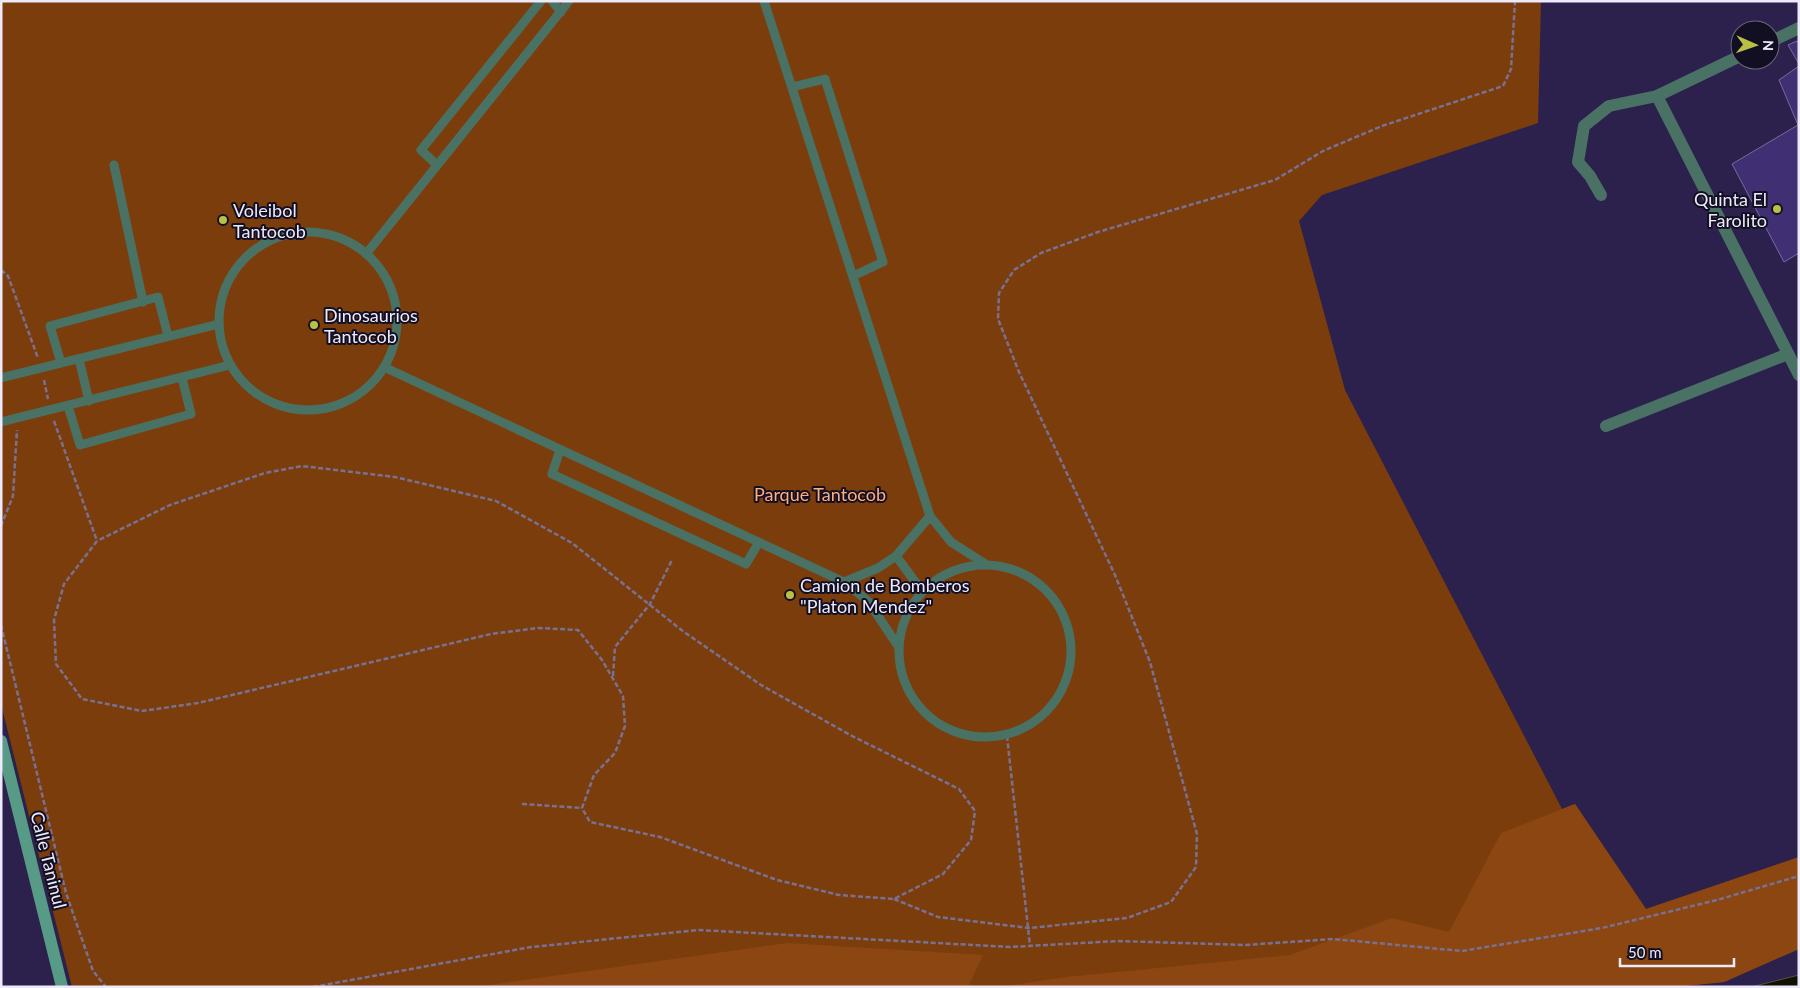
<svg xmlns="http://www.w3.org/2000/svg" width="1800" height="988" font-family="Lato,sans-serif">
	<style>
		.green { fill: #7c3d0d }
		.forest { fill: #8b4611 }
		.water { fill: #110; stroke: #53524b }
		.building { fill: #412f73; stroke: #756c9e }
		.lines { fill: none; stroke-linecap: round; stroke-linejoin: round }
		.path { stroke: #797192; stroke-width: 2.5; stroke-dasharray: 5 2.5; stroke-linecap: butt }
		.lane { stroke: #497265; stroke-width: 9 }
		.street { stroke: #497265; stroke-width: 12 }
		.secondary { stroke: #579b86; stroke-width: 12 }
		.poi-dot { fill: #bac045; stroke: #130f22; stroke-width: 2 }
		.labels { text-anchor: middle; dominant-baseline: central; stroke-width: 4; stroke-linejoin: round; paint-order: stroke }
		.poi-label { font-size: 18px; fill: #eceafb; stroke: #130f22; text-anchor: start }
		.park-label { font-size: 18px; fill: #ffae7e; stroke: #130f22 }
		.street-label { font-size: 18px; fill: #eceafb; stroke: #130f22 }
	</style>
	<rect width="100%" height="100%" fill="#2c214c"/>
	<path class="green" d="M1 1H1541L1538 123 1322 195 1299 221 1345 390 1562 809 1575 804 1646 909 1799 857V949L1724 982 1674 987H72L1 704Z"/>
	<g class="forest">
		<path d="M1575 804 1646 909 1799 857V949L1724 982 1674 987H1000L1066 977 1290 955 1392 918 1449 932 1501 833Z"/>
		<path d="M787 943 983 955 968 987H474Z"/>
	</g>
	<path class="water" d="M1799 975V987H1751Z"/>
	<g class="building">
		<path d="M1797 41 1799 44V64L1788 45Z"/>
		<path d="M1799 66V253L1784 262 1732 164 1798 125 1779 80Z"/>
	</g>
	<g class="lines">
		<g class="path">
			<path d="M1 270 8 276 38 358"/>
			<path d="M44 380 48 399"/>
			<path d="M54 421 97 541 64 584 54 620 56 664 82 699 142 711 198 703 491 634 538 628 578 630 602 660 623 696 625 726 615 753 594 775 582 808 590 822 660 837 777 880 839 895 894 899 943 874 971 840 975 811 959 789 852 736 761 685 684 632 572 543 496 501 395 477 302 466 265 473 170 505 97 541"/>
			<path d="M1 526 13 496 17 430"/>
			<path d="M1 625 66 893 93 971 106 987"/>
			<path d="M613 676 615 647 650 604 672 560"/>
			<path d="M1007 736 1030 946"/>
			<path d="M522 804 582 808"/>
			<path d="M894 899 938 917 1029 928 1127 918 1171 902 1196 867 1197 834 1150 662 1115 575 1019 372 998 319 999 293 1014 270 1041 253 1098 232 1275 180 1323 151 1382 126 1503 86 1511 69 1515 1"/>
			<path d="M313 987 531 947 699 930 1010 947 1118 941 1245 945 1333 939 1462 951 1602 928 1717 900 1799 876"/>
		</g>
		<g class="lane">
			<path d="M552 1 561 12"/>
			<path d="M764 1 930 516 951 542 987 565"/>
			<path d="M792 87 825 79 883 262 853 276"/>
			<path d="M114 165 143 302"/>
			<path d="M437 165 421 150 541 1"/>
			<circle cx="308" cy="321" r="89"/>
			<path d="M366 254 569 1"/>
			<path d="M79 359 89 401"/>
			<path d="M61 363 50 326 158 297 168 336"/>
			<path d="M384 367 844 582 868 601 898 646"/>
			<path d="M1 378 219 324"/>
			<path d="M68 406 80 445 191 414 182 378"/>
			<path d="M1 422 230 365"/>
			<path d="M560 450 552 474 746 564 759 542"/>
			<path d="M896 556 922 591"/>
			<circle cx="985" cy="651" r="86"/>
			<path d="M844 582 878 568 896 556 930 516"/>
		</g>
		<g class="street">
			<path d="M1770 42 1799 28"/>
			<path d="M1657 96 1799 375"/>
			<path d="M1601 195 1590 176 1578 162 1584 126 1609 106 1657 96 1740 56"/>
			<path d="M1606 426 1788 354"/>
		</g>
		<path class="secondary" d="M1 741 62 987"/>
	</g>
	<g class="poi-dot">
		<circle cx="1777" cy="209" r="5"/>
		<circle cx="223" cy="220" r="5"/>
		<circle cx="314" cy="325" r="5"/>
		<circle cx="790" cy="595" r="5"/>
	</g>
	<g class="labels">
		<g class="poi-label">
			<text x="1767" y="199" text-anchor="end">Quinta El<tspan x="1767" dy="21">Farolito</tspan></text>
			<text x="233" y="210">Voleibol<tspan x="233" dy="21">Tantocob</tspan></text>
			<text x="324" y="315">Dinosaurios<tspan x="324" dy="21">Tantocob</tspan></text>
			<text x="800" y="585">Camion de Bomberos<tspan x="800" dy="21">"Platon Mendez"</tspan></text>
		</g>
		<g class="park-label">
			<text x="820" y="494">Parque Tantocob</text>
		</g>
		<g class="street-label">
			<text transform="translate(49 860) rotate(76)">Calle Taninul</text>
		</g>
	</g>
	<rect width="1800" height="988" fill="none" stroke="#eceafb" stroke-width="5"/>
	<g transform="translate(1755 45) rotate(92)"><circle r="24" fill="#130f22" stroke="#6a6779"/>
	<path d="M0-4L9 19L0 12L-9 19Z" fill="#bac045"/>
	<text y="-8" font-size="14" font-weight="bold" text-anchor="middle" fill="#eceafb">N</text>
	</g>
	<path d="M1620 958v8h114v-8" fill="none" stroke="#eceafb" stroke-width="2.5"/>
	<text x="1628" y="958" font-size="15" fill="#eceafb" stroke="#130f22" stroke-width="4" paint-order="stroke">50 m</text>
</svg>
